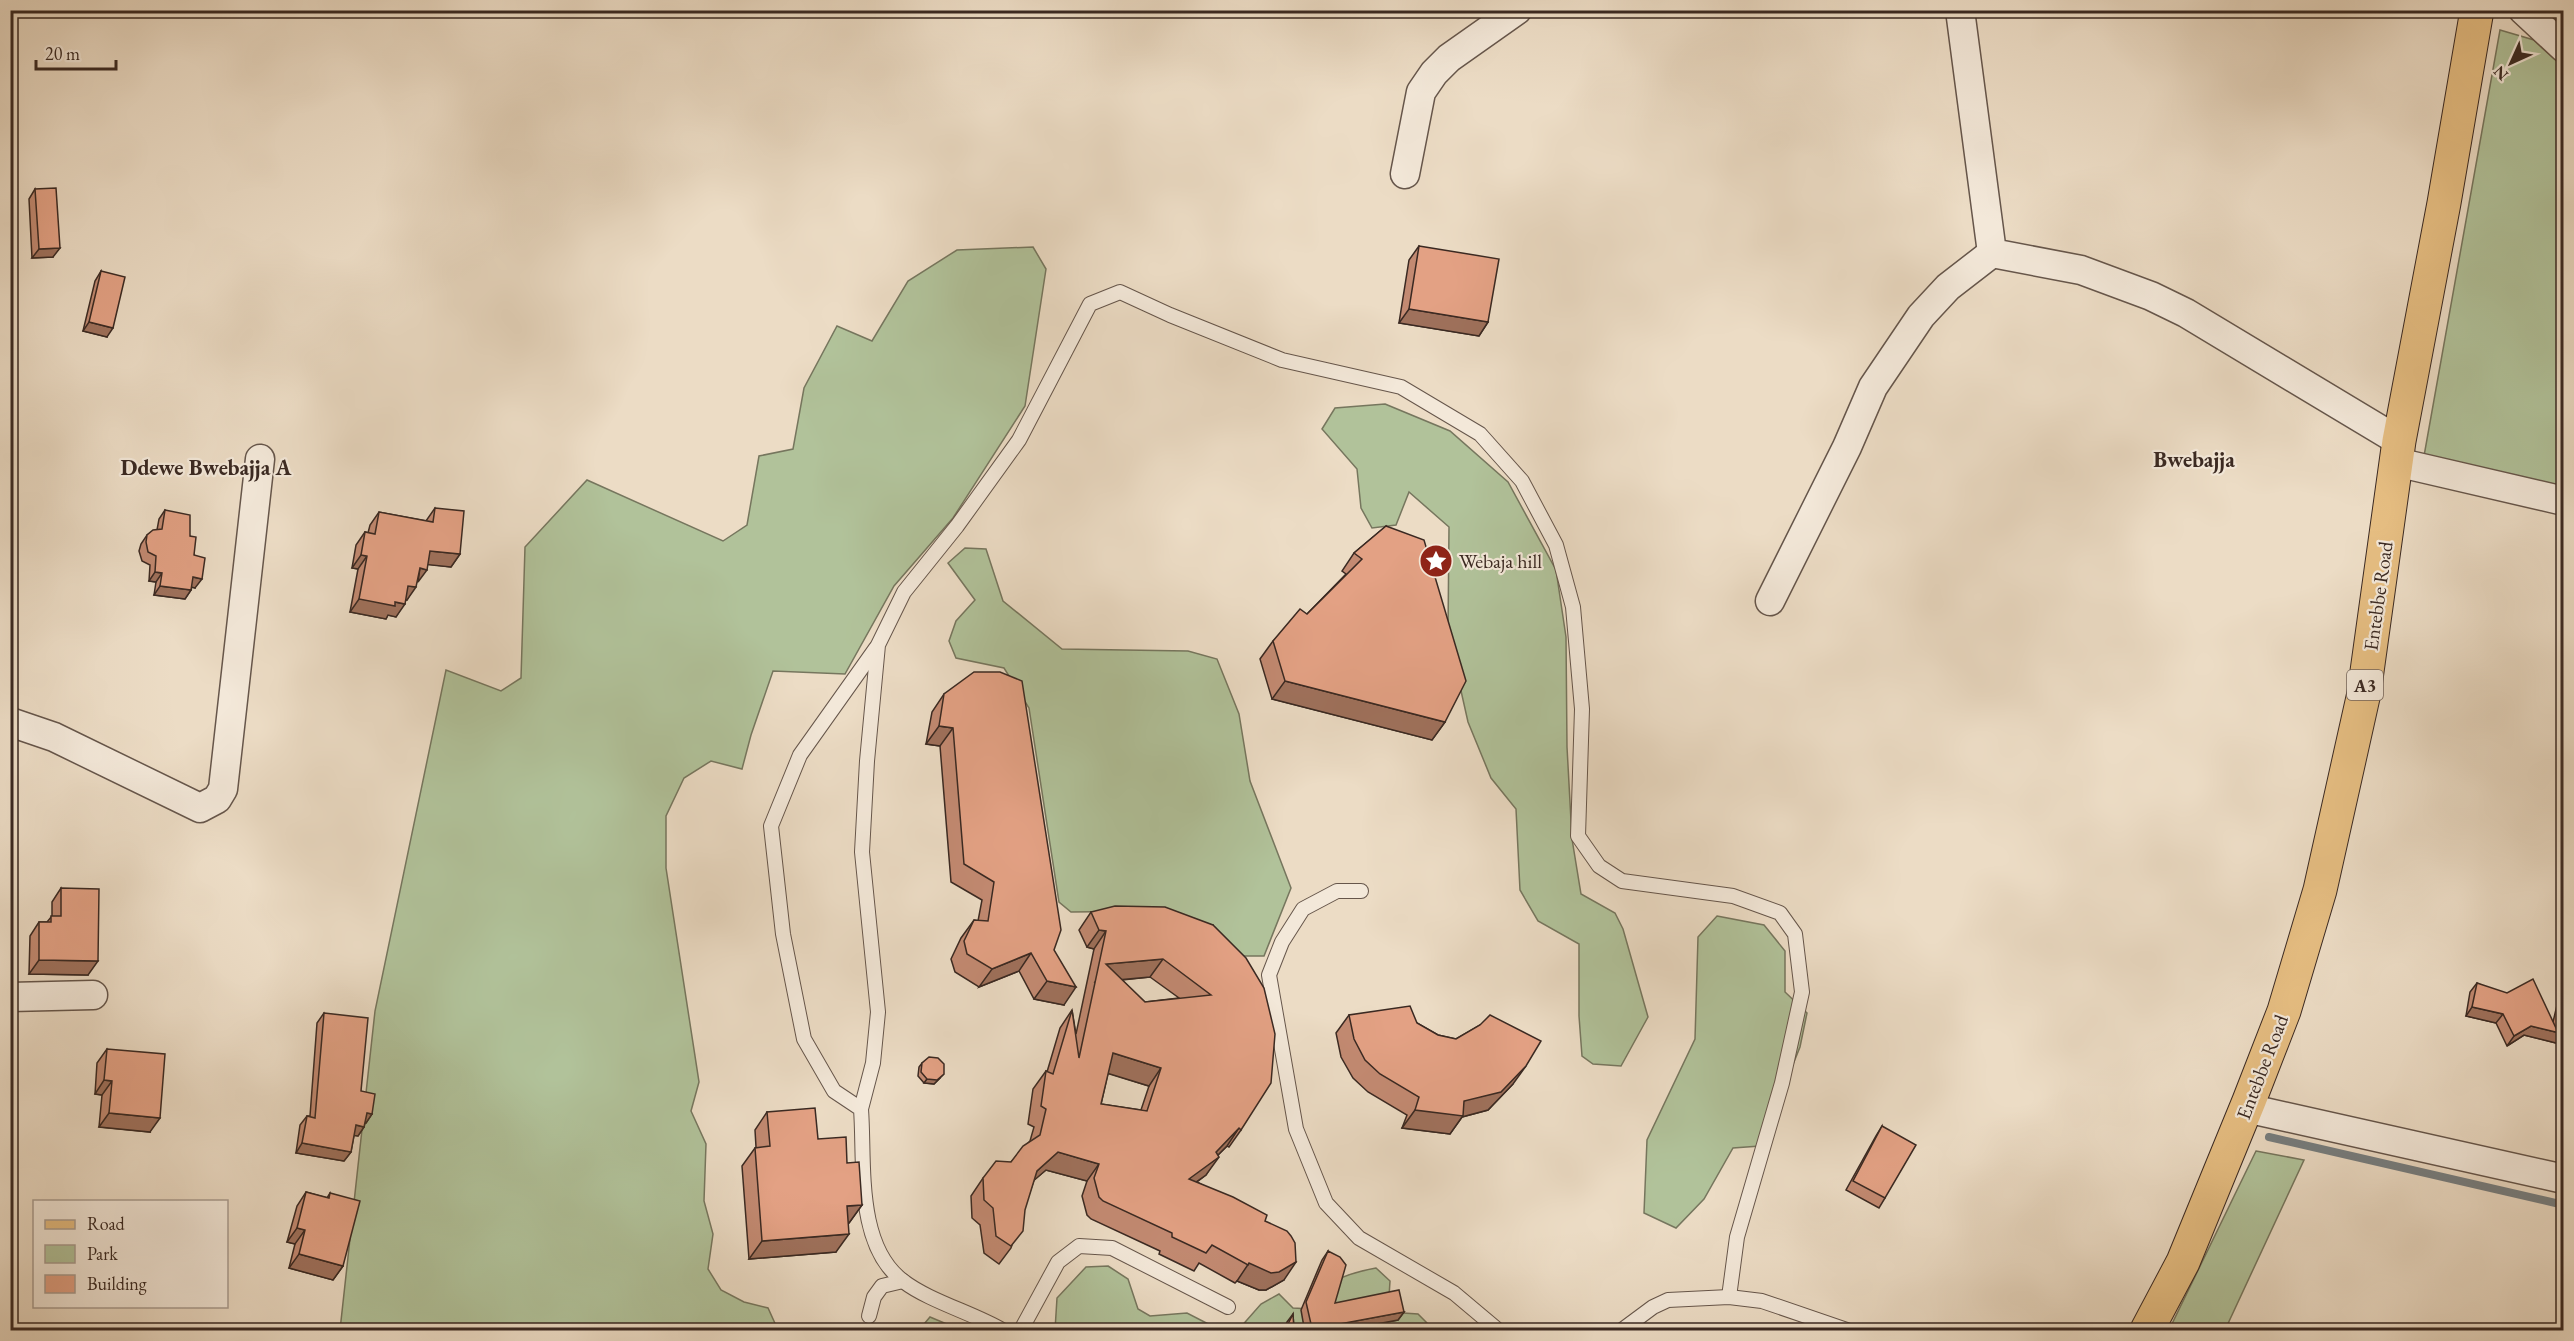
<svg xmlns="http://www.w3.org/2000/svg" width="2574" height="1341" font-family="'EB Garamond',serif">
	<style>
		.green { fill: #b1c29a; stroke: #76765e; stroke-width: 1.5 }
		.lines { fill: none; stroke-linecap: round; stroke-linejoin: round }
		.stream { stroke: #777f81; stroke-width: 8 }
		.lane-casing { stroke: #66564b; stroke-width: 16 }
		.street-casing { stroke: #66564b; stroke-width: 31 }
		.primary-casing { stroke: #3a2922; stroke-width: 35 }
		.lane { stroke: #f3e8d9; stroke-width: 14 }
		.street { stroke: #f3e8d9; stroke-width: 28 }
		.primary { stroke: #e6be82; stroke-width: 33 }
		.wall { fill: #c38a72; stroke: #3a2922; stroke-width: 1.5; fill-rule: evenodd }
		.shaded-wall { fill: #9f715c; stroke: #3a2922; stroke-width: 1.5 }
		.building { fill: #e3a184; stroke: #3a2922; stroke-width: 1.5; fill-rule: evenodd }
		.labels { text-anchor: middle; dominant-baseline: central; stroke-width: 4.5; stroke-linejoin: round; paint-order: stroke }
		.shield { fill: #f3e8d9; stroke: #726259; stroke-width: 1.5 }
		.shield-label { font-size: 18px; font-weight: bold; fill: #3a2922 }
		.poi-label { font-size: 20px; fill: #3a2922; stroke: #f3e8d9; text-anchor: start }
		.street-label { font-size: 20px; fill: #3a2922; stroke: #f3e8d9 }
		.quarter-label { font-size: 22px; font-weight: bold; fill: #3a2922; stroke: #f3e8d9 }
	</style>
	<rect width="100%" height="100%" fill="#ecdcc5"/>
	<filter id="stains"><feTurbulence type="fractalNoise" baseFrequency=".00333" numOctaves="4"/><feColorMatrix values="0 0 0 0 .2 0 0 0 0 .09 0 0 0 0 .02 0 0 0 .5 -.17"/></filter>
	<radialGradient id="worn" r=".72"><stop offset=".6" stop-color="#630" stop-opacity="0"/><stop offset="1" stop-color="#630" stop-opacity=".3"/></radialGradient>
	<g class="green">
		<path d="M2500 30 2534 40 2563 67V486L2424 456Z"/>
		<path d="M1033 247 1046 269 1025 406 953 518 894 586 845 674 773 671 751 735 742 769 711 761 684 778 666 816V868L699 1082 691 1111 706 1144 704 1201 713 1234 708 1269 721 1290 744 1302 768 1308 778 1330H340L375 1011 446 670 501 691 521 678 525 547 587 480 723 541 747 525 759 456 793 449 804 388 837 326 872 341 908 281 957 250Z"/>
		<path d="M1385 404 1450 431 1508 482 1556 570 1566 637 1567 747 1572 839 1581 894 1615 913 1623 929 1648 1017 1621 1066 1593 1064 1582 1056 1579 1016V944L1538 921 1520 890 1516 809 1491 778 1468 722 1448 633 1449 527 1409 492 1396 525 1372 528 1361 508 1357 469 1322 429 1335 408Z"/>
		<path d="M965 548 986 549 1003 601 1062 649 1188 651 1217 659 1239 714 1250 781 1291 888 1264 956H1230L1160 911 1071 912 1059 902 1029 708 1004 668 956 658 949 641 956 621 975 600 948 563Z"/>
		<path d="M1717 916 1764 925 1785 951V992L1807 1013 1800 1047 1760 1146 1733 1148 1704 1199 1676 1228 1644 1213 1647 1140 1695 1039 1698 937Z"/>
		<path d="M2256 1151 2304 1160 2225 1330H2169Z"/>
		<path d="M1108 1266 1128 1279 1138 1309 1150 1316 1187 1313 1220 1330H1055L1057 1298 1086 1267Z"/>
		<path d="M1376 1268 1390 1281 1388 1312 1418 1314 1434 1330H1222L1239 1329 1261 1304 1279 1294 1293 1308 1311 1309C1331 1279 1340 1275 1376 1268Z"/>
		<path d="M930 1317 961 1330H919Z"/>
	</g>
	<g class="lines">
		<path class="stream" d="M2269 1137 2564 1205"/>
		<g class="lane-casing">
			<g id="lane">
				<path d="M876 648 800 755 771 826 783 934 804 1039 834 1091 861 1109C865 1162 855 1245 903 1281 929 1301 973 1313 1002 1330"/>
				<path d="M1361 891H1337L1303 909 1282 942 1269 975 1296 1129 1326 1203 1359 1238 1454 1293 1498 1330"/>
				<path d="M861 1109 873 1063 878 1012 862 852 867 761 878 645 904 592 957 526 1019 440 1090 304 1120 292 1170 315 1282 360 1401 387 1480 434 1522 481 1556 545 1573 607 1582 709 1578 836 1599 866 1622 881 1733 896 1780 913 1795 934 1802 992 1782 1083 1737 1237 1729 1297"/>
				<path d="M869 1316 874 1297 882 1286 903 1281"/>
				<path d="M1021 1330 1058 1262 1079 1246 1112 1248 1228 1307"/>
				<path d="M1622 1330 1653 1307 1668 1300 1729 1297 1762 1301 1847 1330"/>
			</g>
		</g>
		<g class="street-casing">
			<g id="street">
				<path d="M1960 10 1992 253 2081 270 2151 296 2186 313 2399 441"/>
				<path d="M2523 10 2564 48"/>
				<path d="M1405 174 1421 92 1434 73 1449 58 1517 10"/>
				<path d="M2396 462 2564 501"/>
				<path d="M1770 601 1847 447 1873 387 1921 316 1948 287 1992 253"/>
				<path d="M10 722 54 737 200 808 217 799 223 789 260 459"/>
				<path d="M10 997 93 995"/>
				<path d="M2246 1108 2564 1179"/>
			</g>
		</g>
		<g class="primary-casing">
			<path id="primary" d="M2147 1330 2183 1262 2249 1101 2284 1011 2320 890 2364 693 2399 441 2444 203 2477 10"/>
		</g>
		<use href="#lane" class="lane"/>
		<use href="#street" class="street"/>
		<use href="#primary" class="primary"/>
	</g>
	<g class="wall">
		<path d="M35 189 53 257 32 258 29 199Z"/>
		<path d="M1419 246 1488 322 1479 336 1399 323 1409 260Z"/>
		<path d="M101 271 107 337 83 331 95 281Z"/>
		<path d="M435 508 460 554 451 567 427 564 407 600H406L396 617 388 615 386 619 350 612 358 569 352 568 356 545 365 532 368 533 370 525 379 512 426 521Z"/>
		<path d="M165 510 190 536 194 555 195 588 192 587 191 590 185 599 154 595 156 582 149 581 150 565 142 561 139 551 141 544 147 535 157 530 159 519Z"/>
		<path d="M1386 526 1445 722 1432 740 1272 699 1260 659 1273 641 1307 614 1346 574 1342 571 1354 553Z"/>
		<path d="M944 694 1054 950 1064 1005 1034 999 1019 971 979 987 955 972 951 959 961 938 974 920 978 921 982 900 951 882 940 746 926 744 932 712Z"/>
		<path d="M61 888 88 975 29 974 30 936 39 922H47L52 916V902Z"/>
		<path d="M1091 912 1213 925 1241 1130 1229 1147 1227 1146 1218 1155 1206 1175 1197 1182 1265 1221 1284 1280 1266 1290H1259L1237 1281 1235 1283 1199 1263 1194 1271 1159 1254 1160 1251 1091 1219 1087 1215 1082 1196 1087 1181 1046 1170 1034 1180 1011 1248 999 1264 984 1253 980 1225 972 1218 971 1196 983 1178 1011 1162 1030 1141 1034 1127 1028 1124 1033 1089 1046 1071 1047 1072 1060 1028 1072 1010 1076 1034 1094 949 1087 947 1079 930ZM1150 977 1179 998 1145 1002 1122 980ZM1108 1073 1149 1086 1141 1110 1101 1104Z"/>
		<path d="M2564 982V1045L2524 1035 2507 1046 2496 1023 2466 1016 2470 992 2477 983 2553 1022 2562 984Z"/>
		<path d="M324 1013 372 1114 366 1123H365L364 1127 358 1136 354 1135 351 1152 344 1161 296 1153 300 1125 307 1116H310L317 1023Z"/>
		<path d="M1349 1015 1417 1023 1438 1035 1456 1039 1480 1025 1513 1084 1488 1110 1462 1117 1450 1134 1402 1128 1407 1115 1368 1092 1353 1078 1341 1057 1336 1033Z"/>
		<path d="M107 1049 150 1132 99 1127 102 1095 95 1094 97 1063Z"/>
		<path d="M922 1063 940 1078 934 1084 924 1083 918 1076 919 1067Z"/>
		<path d="M767 1112 818 1139 847 1163 862 1205 849 1223H848L836 1252 749 1259 742 1166 755 1148 756 1147 755 1130Z"/>
		<path d="M1882 1126 1885 1198 1879 1208 1846 1190 1876 1136Z"/>
		<path d="M306 1192 327 1198 330 1193 343 1266 333 1280 289 1268 295 1244 287 1242 297 1206Z"/>
		<path d="M1328 1251 1335 1303 1404 1312 1398 1320 1345 1330H1296L1304 1327 1301 1310 1322 1260Z"/>
		<path d="M1293 1314 1294 1330H1283L1287 1322Z"/>
	</g>
	<g class="shaded-wall">
		<path d="M60 248 53 257 32 258 39 249Z"/>
		<path d="M1409 309 1488 322 1479 336 1399 323Z"/>
		<path d="M89 322 113 328 107 337 83 331Z"/>
		<path d="M430 551 460 554 451 567 421 564Z"/>
		<path d="M361 555 367 556 358 569 352 568Z"/>
		<path d="M420 568 427 570 418 582Z"/>
		<path d="M155 572 162 573 156 582 149 581Z"/>
		<path d="M193 577 202 579 195 588 187 586Z"/>
		<path d="M160 586 191 590 185 599 154 595Z"/>
		<path d="M408 586 416 587 407 600 399 599Z"/>
		<path d="M359 599 395 602 405 604 396 617 388 615 386 619 350 612Z"/>
		<path d="M1285 681 1445 722 1432 740 1272 699Z"/>
		<path d="M939 726 953 728 940 746 926 744Z"/>
		<path d="M1099 930 1106 931 1094 949 1087 947Z"/>
		<path d="M1031 953 1019 971 979 987 992 969Z"/>
		<path d="M1163 959 1150 977 1095 982 1106 964Z"/>
		<path d="M39 960 98 961 88 975 29 974Z"/>
		<path d="M1047 981 1076 987 1064 1005 1034 999Z"/>
		<path d="M2472 1007 2503 1014 2496 1023 2466 1016Z"/>
		<path d="M2531 1026 2564 1034V1045L2524 1035 2507 1046 2514 1036Z"/>
		<path d="M1113 1053 1161 1068 1149 1086 1100 1071Z"/>
		<path d="M1526 1066 1513 1084 1488 1110 1462 1117 1450 1134 1402 1128 1415 1110 1464 1101Z"/>
		<path d="M944 1074 934 1084 924 1083 927 1079Z"/>
		<path d="M104 1080 112 1081 102 1095 95 1094Z"/>
		<path d="M109 1113 160 1118 150 1132 99 1127Z"/>
		<path d="M367 1113 372 1114 366 1123 360 1122Z"/>
		<path d="M356 1125 364 1127 358 1136 349 1135Z"/>
		<path d="M1239 1128 1227 1146 1210 1163 1219 1157 1206 1175 1176 1196 1189 1179 1216 1152Z"/>
		<path d="M302 1143 351 1152 344 1161 296 1153Z"/>
		<path d="M1058 1152 1099 1164 1087 1181 1046 1170 1024 1189 1037 1171Z"/>
		<path d="M862 1205 849 1223 834 1224 847 1206Z"/>
		<path d="M297 1228 305 1230 295 1244 287 1242Z"/>
		<path d="M849 1234 836 1252 749 1259 762 1241Z"/>
		<path d="M299 1254 343 1266 333 1280 289 1268Z"/>
		<path d="M1296 1262 1284 1280 1266 1290H1259L1237 1281 1249 1263Z"/>
		<path d="M1404 1312 1398 1320 1345 1330H1335L1339 1324Z"/>
	</g>
	<g class="building">
		<path d="M56 188 60 248 39 249 35 189Z"/>
		<path d="M1419 246 1499 259 1488 322 1409 309Z"/>
		<path d="M101 271 125 277 113 328 89 322Z"/>
		<path d="M435 508 464 511 460 554 430 551 427 570 420 568 416 587 408 586 405 604 395 602V606L359 599 367 556 361 555 365 532 375 534 379 512 433 522Z"/>
		<path d="M165 510 190 515V536L196 537 194 555 205 558 202 579 193 577 191 590 160 586 162 573 155 572 156 556 148 552 146 542 147 535 153 530 162 529Z"/>
		<path d="M1386 526 1424 540 1466 681 1445 722 1285 681 1273 641 1300 609 1307 614 1362 559 1354 553Z"/>
		<path d="M974 672H1000L1022 681 1061 930 1054 950 1076 987 1047 981 1031 953 992 969 967 954 964 941 974 920 988 921 994 882 964 864 953 728 939 726 944 694Z"/>
		<path d="M61 888 99 889 98 961 39 960V922H51V916H61Z"/>
		<path d="M1115 906 1165 907 1213 925 1246 958 1264 988 1275 1034 1271 1083 1241 1130 1239 1128 1216 1152 1219 1157 1189 1179 1233 1197 1267 1215 1265 1221 1287 1231 1291 1236 1295 1243 1296 1262 1279 1272 1271 1273 1249 1263 1248 1265 1212 1245 1206 1253 1172 1237V1233L1103 1201 1099 1197 1094 1178 1099 1164 1058 1152 1037 1171 1025 1210 1023 1231 1011 1246 996 1236 993 1208 984 1200 983 1178 996 1161 1011 1162 1023 1146 1040 1135 1046 1109 1041 1106 1046 1071 1053 1074 1072 1010 1079 1058 1106 931 1099 930 1091 912ZM1163 959 1211 995 1145 1002 1106 964ZM1113 1053 1161 1068 1147 1111 1101 1104Z"/>
		<path d="M2533 979 2556 1028 2564 997V1034L2531 1026 2514 1036 2503 1014 2472 1007 2477 983 2507 993Z"/>
		<path d="M1410 1006 1417 1023 1438 1035 1456 1039 1480 1025 1490 1015 1541 1041 1526 1066 1501 1092 1464 1101 1463 1116 1415 1110 1419 1097 1380 1074 1365 1060 1354 1039 1349 1015Z"/>
		<path d="M324 1013 368 1018 361 1091 375 1094 372 1114 367 1113 364 1127 356 1125 351 1152 302 1143 307 1116 315 1118Z"/>
		<path d="M107 1049 165 1054 160 1118 109 1113 112 1081 104 1080Z"/>
		<path d="M929 1057 938 1058 944 1064V1074L937 1080 927 1079 921 1072 922 1063Z"/>
		<path d="M815 1108 818 1139 846 1137 847 1163 859 1162 862 1205 847 1206 849 1234 762 1241 755 1148 770 1146 767 1112Z"/>
		<path d="M1882 1126 1916 1145 1885 1198 1853 1181Z"/>
		<path d="M306 1192 329 1198 330 1193 360 1201 343 1266 299 1254 305 1230 297 1228Z"/>
		<path d="M1328 1251 1340 1257 1346 1265 1335 1303 1399 1290 1404 1312 1339 1324V1330H1296L1311 1324 1306 1302Z"/>
		<path d="M1293 1314 1294 1330H1285Z"/>
	</g>
	<defs>
		<g id="sight-disc" transform="scale(1.725)"><circle r="9.5" fill="#8f2418" stroke="#f3e8d9"/><path d="M0-6L1.8-2.2L6-1.7L2.9 1.2L3.7 5.4L0 3.3L-3.7 5.4L-2.9 1.2L-6-1.7L-1.8-2.2Z" fill="#fff"/></g>
	</defs>
	<g fill-rule="evenodd">
		<use href="#sight-disc" x="1436" y="561"/>
	</g>
	<g class="labels">
		<rect class="shield" x="2347" y="670" width="36" height="30" rx="4.5"/>
		<g class="shield-label">
			<text x="2365" y="685">A3</text>
		</g>
		<g class="poi-label">
			<text x="1459" y="561">Webaja hill</text>
		</g>
		<g class="street-label">
			<text transform="translate(2378 596) rotate(-82)">Entebbe Road</text>
			<text transform="translate(2262 1067) rotate(-69)">Entebbe Road</text>
		</g>
		<g class="quarter-label">
			<text x="2194" y="459">Bwebajja</text>
			<text x="206" y="467">Ddewe Bwebajja A</text>
		</g>
	</g>
	<rect width="2574" height="1341" fill="none" stroke="#ecdcc5" stroke-width="36"/>
	<rect x="12" y="12" width="2550" height="1317" fill="none" stroke="#3a2922" stroke-width="3"/>
	<rect x="18" y="18" width="2538" height="1305" fill="none" stroke="#3a2922" stroke-width="1.5"/>
	<rect x="33" y="1200" width="195" height="108" fill="#f3e8d9" stroke="#a99c90" stroke-width="1.5"/>
	<rect x="45" y="1220" width="30" height="9" fill="#e6be82" stroke="#a99c90" stroke-width="1.5"/>
	<text x="87" y="1230" font-size="18" fill="#3a2922">Road</text>
	<rect x="45" y="1245" width="30" height="18" fill="#b1c29a" stroke="#a99c90" stroke-width="1.5"/>
	<text x="87" y="1260" font-size="18" fill="#3a2922">Park</text>
	<rect x="45" y="1275" width="30" height="18" fill="#e3a184" stroke="#a99c90" stroke-width="1.5"/>
	<text x="87" y="1290" font-size="18" fill="#3a2922">Building</text>
	<g transform="translate(2511 63) rotate(225)" stroke="#f3e8d9" stroke-width="4.5" paint-order="stroke">
	<path d="M0-4.5L10 22L0 15L-10 22Z" fill="#3a2922"/>
	<text y="-9" font-size="16" font-weight="bold" text-anchor="middle" fill="#3a2922">N</text>
	</g>
	<path d="M36 60v9h80v-9" fill="none" stroke="#3a2922" stroke-width="3"/>
	<text x="45" y="60" font-size="18" fill="#3a2922" stroke="#f3e8d9" stroke-width="4.5" paint-order="stroke">20 m</text>
	<rect width="100%" height="100%" filter="url(#stains)"/>
	<rect width="100%" height="100%" fill="url(#worn)"/>
</svg>
